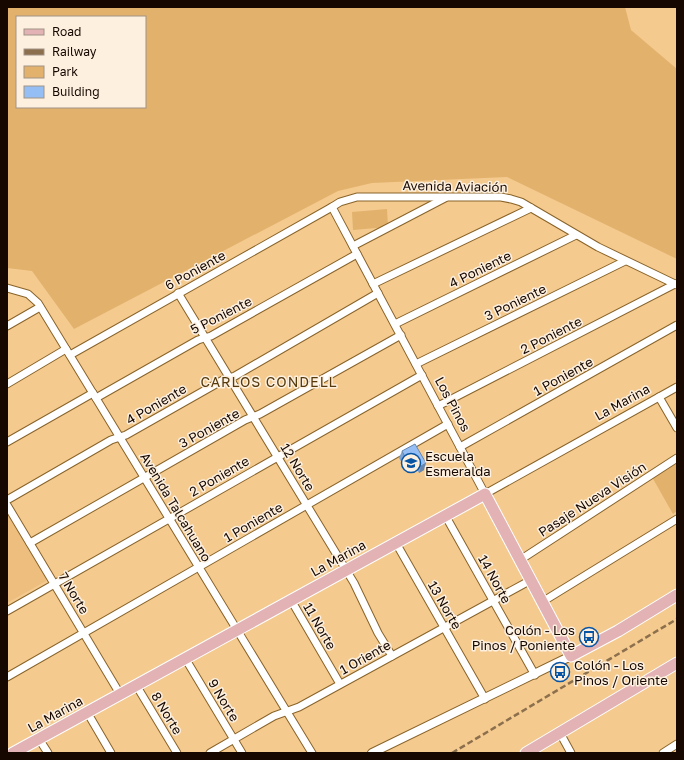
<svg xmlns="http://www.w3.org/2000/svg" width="684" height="760" font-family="'Golos Text',sans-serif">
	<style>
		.built { fill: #edbe7e }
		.green { fill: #e2b26c; fill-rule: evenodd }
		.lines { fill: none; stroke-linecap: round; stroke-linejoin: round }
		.minor-casing { stroke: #896329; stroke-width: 9 }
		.tertiary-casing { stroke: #896329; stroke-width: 10 }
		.primary-casing { stroke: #fff; stroke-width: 13 }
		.minor { stroke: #fff; stroke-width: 7 }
		.tertiary { stroke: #fff; stroke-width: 8 }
		.primary { stroke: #e2b2b5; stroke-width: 11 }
		.rail { stroke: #8c6f4c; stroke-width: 2.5; stroke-dasharray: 6 3; stroke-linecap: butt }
		.wall { fill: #80a4d2 }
		.shaded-wall { fill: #6886ab }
		.building { fill: #95bff4; stroke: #6886ab }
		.labels { text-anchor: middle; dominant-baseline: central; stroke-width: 3; stroke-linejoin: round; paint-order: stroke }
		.street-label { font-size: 13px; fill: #160800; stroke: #fdf0df }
		.poi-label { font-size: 13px; fill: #160800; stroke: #fdf0df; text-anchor: start }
		.neighbourhood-label { font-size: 14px; letter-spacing: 1px; fill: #563a0c; stroke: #fdf0df }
	</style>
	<rect width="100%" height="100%" fill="#f4ca8f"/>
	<path class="built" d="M7 514 46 578V581L7 603Z"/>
	<g class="green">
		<path d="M7 7H625L631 30 677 69V259L507 177 372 183 338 191 74 329 32 271 7 268ZM17 17H145V107H17Z"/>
		<path d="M387 209 388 227 353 230 352 212Z"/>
		<path d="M677 462V511L673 514 652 477Z"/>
	</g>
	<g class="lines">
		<g class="minor-casing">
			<g id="minor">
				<path d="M332 207 485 494 677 387"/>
				<path d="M353 246 445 198"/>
				<path d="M373 284 531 208"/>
				<path d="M7 288 28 294 38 303 312 753"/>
				<path d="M178 293 354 583 378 633 392 656"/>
				<path d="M395 324 576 235"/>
				<path d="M7 326 40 307"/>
				<path d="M70 355 332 207 340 202 357 197H501L511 199 521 202 598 247 677 285"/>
				<path d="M416 364 625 261"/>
				<path d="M7 384 66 349"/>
				<path d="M659 397 677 428"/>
				<path d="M96 398 198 340 211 336 357 254"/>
				<path d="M438 406 675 284"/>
				<path d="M7 442 93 393"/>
				<path d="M460 447 677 325"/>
				<path d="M7 500 111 440 126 435 223 380 235 376 378 293"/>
				<path d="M7 505 120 694"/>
				<path d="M445 515 535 675"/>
				<path d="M30 543 245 420 260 414 401 335"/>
				<path d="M396 543 485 699"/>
				<path d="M520 560 677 458"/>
				<path d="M291 600 340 684"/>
				<path d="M542 602 677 519"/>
				<path d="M7 611 422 375"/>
				<path d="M185 658 242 753"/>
				<path d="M7 677 448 424"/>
				<path d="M136 685 177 753"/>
				<path d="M87 712 111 753"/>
				<path d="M560 733 571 753"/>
				<path d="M39 739 48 753"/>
				<path d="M210 753 274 716 299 707 531 580"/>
				<path d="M663 753 677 744"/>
			</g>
		</g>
		<g class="tertiary-casing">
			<path id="tertiary" d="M372 753 571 656"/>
		</g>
		<g class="primary-casing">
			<g id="primary">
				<path d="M13 753 485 494 571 656 618 631 677 595"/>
				<path d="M526 753 677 663"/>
			</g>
		</g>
		<use href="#minor" class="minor"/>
		<use href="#tertiary" class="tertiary"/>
		<use href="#primary" class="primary"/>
		<path class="rail" d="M452 753 677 619"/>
	</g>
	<path class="wall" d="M415 444 424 470 419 473 416 468 407 472 399 458 402 451Z"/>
	<g class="shaded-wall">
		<path d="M419 461 416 468 407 472 409 465Z"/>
		<path d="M426 463 424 470 419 473 421 466Z"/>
	</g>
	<path class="building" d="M415 444 426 463 421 466 419 461 409 465 402 451Z"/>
	<defs>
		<g id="school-ring" transform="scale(1)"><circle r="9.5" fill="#fdf0df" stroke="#0855a4" stroke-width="1.5"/><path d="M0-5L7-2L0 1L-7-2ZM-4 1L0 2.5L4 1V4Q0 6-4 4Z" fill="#0855a4"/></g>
		<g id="bus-ring" transform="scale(1)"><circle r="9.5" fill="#fdf0df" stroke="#0855a4" stroke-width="1.5"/><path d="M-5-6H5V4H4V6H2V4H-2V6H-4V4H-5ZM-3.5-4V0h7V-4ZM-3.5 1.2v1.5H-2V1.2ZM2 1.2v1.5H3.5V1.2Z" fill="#0855a4"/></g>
	</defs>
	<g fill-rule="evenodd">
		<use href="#school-ring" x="411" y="463"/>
		<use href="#bus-ring" x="589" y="637"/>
		<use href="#bus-ring" x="560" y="672"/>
	</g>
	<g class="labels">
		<g class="street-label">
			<text transform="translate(455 186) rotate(1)">Avenida Aviación</text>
			<text transform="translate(480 269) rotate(-26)">4 Poniente</text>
			<text transform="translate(195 270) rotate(-29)">6 Poniente</text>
			<text transform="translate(515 302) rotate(-26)">3 Poniente</text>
			<text transform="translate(221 315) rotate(-27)">5 Poniente</text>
			<text transform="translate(551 335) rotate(-27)">2 Poniente</text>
			<text transform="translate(563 376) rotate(-29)">1 Poniente</text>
			<text transform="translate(622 402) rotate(-29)">La Marina</text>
			<text transform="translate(156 404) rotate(-30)">4 Poniente</text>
			<text transform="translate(453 404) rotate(62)">Los Pinos</text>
			<text transform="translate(209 428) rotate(-29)">3 Poniente</text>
			<text transform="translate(298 467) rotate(59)">12 Norte</text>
			<text transform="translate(219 476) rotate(-30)">2 Poniente</text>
			<text transform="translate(592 499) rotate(-33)">Pasaje Nueva Visión</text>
			<text transform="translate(176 507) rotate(59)">Avenida Talcahuano</text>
			<text transform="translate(253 522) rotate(-30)">1 Poniente</text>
			<text transform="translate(338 558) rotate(-29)">La Marina</text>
			<text transform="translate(495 579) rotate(61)">14 Norte</text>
			<text transform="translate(74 593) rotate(59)">7 Norte</text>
			<text transform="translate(445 605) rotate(60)">13 Norte</text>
			<text transform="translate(320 626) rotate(60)">11 Norte</text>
			<text transform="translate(365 657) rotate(-29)">1 Oriente</text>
			<text transform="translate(224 700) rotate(59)">9 Norte</text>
			<text transform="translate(167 713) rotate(59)">8 Norte</text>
			<text transform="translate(55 714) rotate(-29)">La Marina</text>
		</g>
		<g class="poi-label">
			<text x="425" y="456">Escuela<tspan x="425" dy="15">Esmeralda</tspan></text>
			<text x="575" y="630" text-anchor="end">Colón - Los<tspan x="575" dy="15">Pinos / Poniente</tspan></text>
			<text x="574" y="665">Colón - Los<tspan x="574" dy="15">Pinos / Oriente</tspan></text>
		</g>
		<g class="neighbourhood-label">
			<text x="269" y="381">CARLOS CONDELL</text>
		</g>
	</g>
	<rect width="684" height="760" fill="none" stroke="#160800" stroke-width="16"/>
	<rect x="16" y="16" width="130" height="92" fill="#fdf0df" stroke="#a19386"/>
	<rect x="24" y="29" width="20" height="6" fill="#e2b2b5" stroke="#a19386"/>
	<text x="52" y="36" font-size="12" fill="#160800">Road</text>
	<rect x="24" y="49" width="20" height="6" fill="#8c6f4c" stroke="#a19386"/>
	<text x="52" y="56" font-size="12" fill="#160800">Railway</text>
	<rect x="24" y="66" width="20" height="12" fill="#e2b26c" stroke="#a19386"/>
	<text x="52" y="76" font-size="12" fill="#160800">Park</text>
	<rect x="24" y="86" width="20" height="12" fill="#95bff4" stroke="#a19386"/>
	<text x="52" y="96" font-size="12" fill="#160800">Building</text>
</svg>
